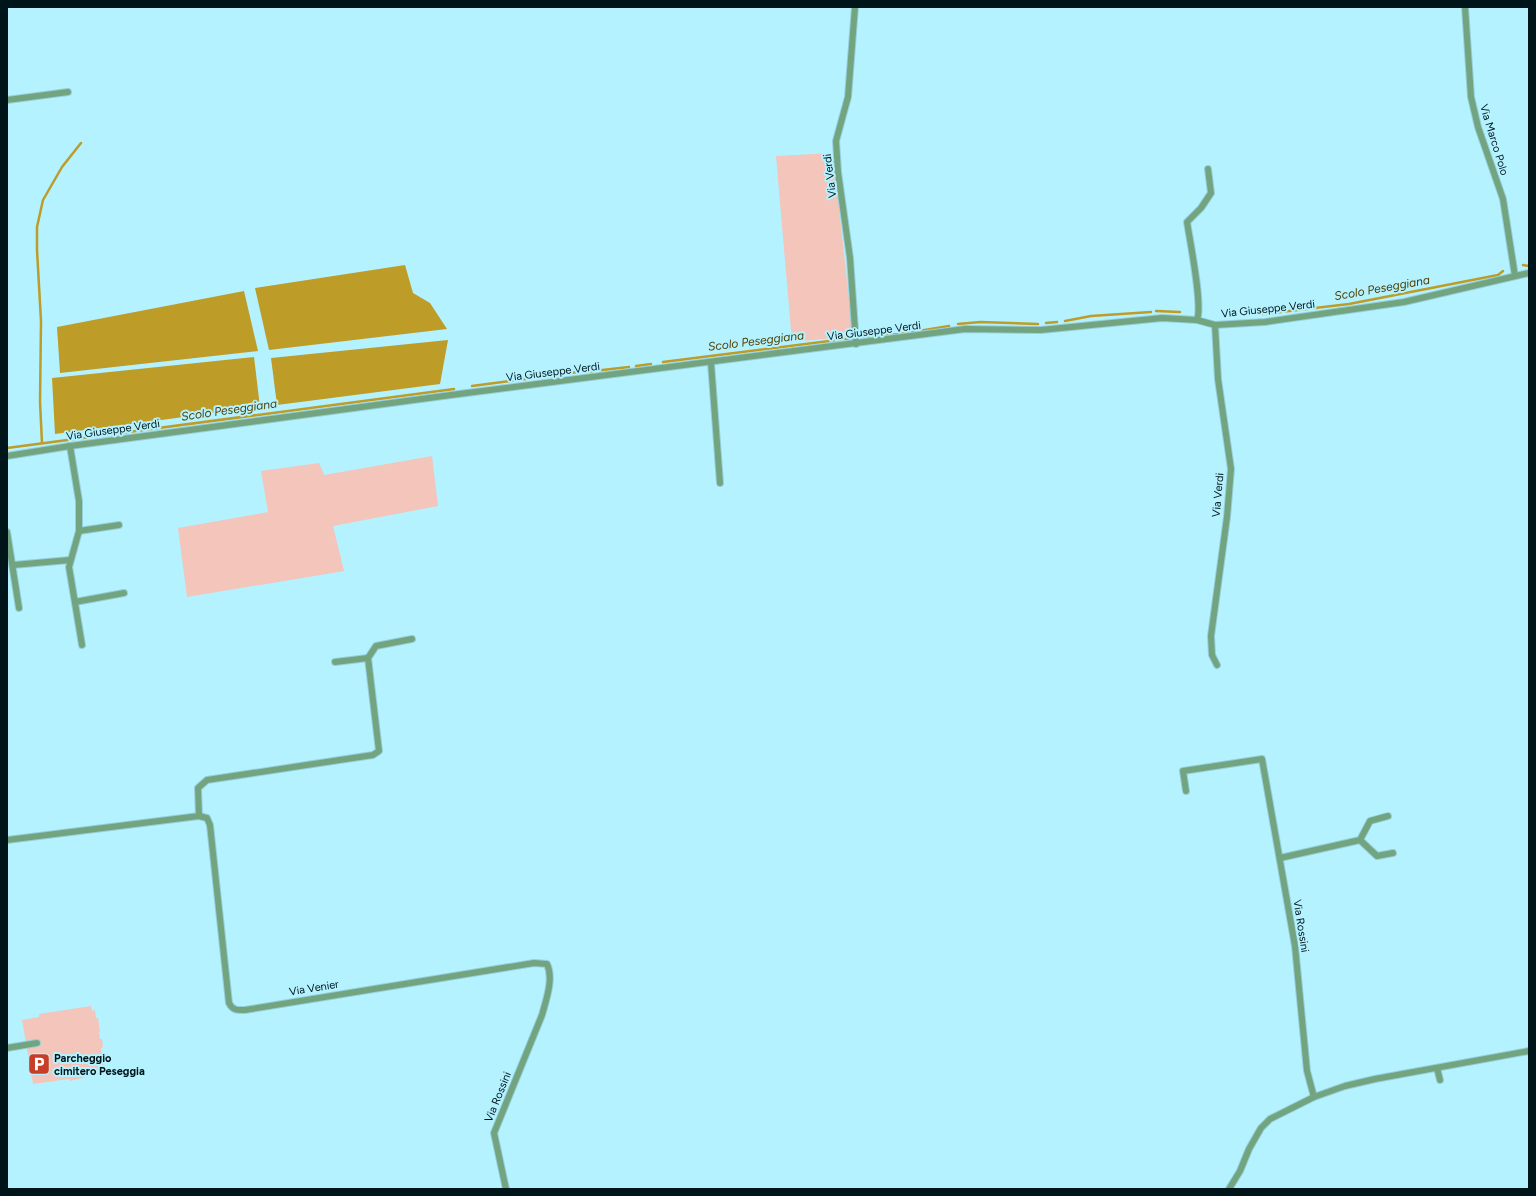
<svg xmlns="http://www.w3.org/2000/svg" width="1536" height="1196" font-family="Figtree,sans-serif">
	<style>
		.green { fill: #f3c5bb }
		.water { fill: #bd9c27 }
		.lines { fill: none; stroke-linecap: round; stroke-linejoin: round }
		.stream { stroke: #bd9c27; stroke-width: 2.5 }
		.street-casing { stroke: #97cfda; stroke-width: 8 }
		.street { stroke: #73a480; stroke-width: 6 }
		.labels { text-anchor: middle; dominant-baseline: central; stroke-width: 4; stroke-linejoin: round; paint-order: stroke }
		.street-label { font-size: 11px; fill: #00151a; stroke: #b4f2ff }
		.poi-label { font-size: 11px; font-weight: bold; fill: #00151a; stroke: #b4f2ff; text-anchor: start }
		.water-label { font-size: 12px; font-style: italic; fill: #4f3e00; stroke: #b4f2ff }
	</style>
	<rect width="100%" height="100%" fill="#b4f2ff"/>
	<g class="green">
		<path d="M833 153 853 336 792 342 776 156Z"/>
		<path d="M432 456 438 506 333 526 344 571 187 597 178 528 268 512 261 471 319 463 324 475Z"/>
		<path d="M91 1006 92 1011 95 1010 96 1018H98L100 1032H99L100 1039H102L103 1047 101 1048 104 1067 102 1068 103 1073 70 1081 69 1079 33 1084 22 1020 39 1017V1014Z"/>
	</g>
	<g class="water">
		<path d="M405 265 413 293 430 303 447 329 269 350 255 288Z"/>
		<path d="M244 291 258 351 60 373 57 327Z"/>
		<path d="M448 340 440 384 277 405 271 358Z"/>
		<path d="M254 357 260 407 55 434 52 378Z"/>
	</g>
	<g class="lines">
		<g class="stream">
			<path d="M1523 265 1529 266"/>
			<path d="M1156 311 1180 312"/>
			<path d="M1263 314 1349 304 1498 275 1503 271"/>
			<path d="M1065 321 1091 316 1151 312"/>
			<path d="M1046 323 1057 322"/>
			<path d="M958 324 980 322 1038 324"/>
			<path d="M861 337 900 334 949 326"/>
			<path d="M663 362 853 338"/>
			<path d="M636 366 651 364"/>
			<path d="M585 372 629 367"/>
			<path d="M534 378 578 372"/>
			<path d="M472 386 526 379"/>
			<path d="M42 443 40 402 41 321 37 250V227L43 200 62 167 81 143"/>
			<path d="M7 448 454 389"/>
		</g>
		<g class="street-casing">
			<g id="street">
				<path d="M855 7 848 97 836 141 838 172 850 258 856 344"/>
				<path d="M1465 7 1471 97 1478 127 1503 199 1515 276"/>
				<path d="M7 100 68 92"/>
				<path d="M1197 320C1203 305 1190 242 1187 222L1201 208 1211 193 1208 169"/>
				<path d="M1215 325 1218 379 1231 469 1227 517 1211 636 1212 655 1217 665"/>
				<path d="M711 363 720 483"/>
				<path d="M70 446 79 501V531L69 567 82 645"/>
				<path d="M7 456 70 446 451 395 965 329 1041 330 1162 318 1197 320 1215 325 1265 322 1404 302 1529 273"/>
				<path d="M79 531 119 525"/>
				<path d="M7 532 19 608"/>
				<path d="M13 565 70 560"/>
				<path d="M75 602 124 593"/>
				<path d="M335 662 368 658"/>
				<path d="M1186 791 1183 771 1262 759 1295 946 1307 1071 1314 1097"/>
				<path d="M199 816 198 788 207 780 373 755 379 751 368 658 376 646 412 639"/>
				<path d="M7 840 199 816 207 818 210 825 229 1003C233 1011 238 1010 245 1010L534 963 547 964C554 979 546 1000 542 1015L494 1133 506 1189"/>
				<path d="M1360 840 1377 856 1393 853"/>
				<path d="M1280 858 1360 840 1370 821 1388 816"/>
				<path d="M7 1048 37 1043"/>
				<path d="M1437 1068 1440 1080"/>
				<path d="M1229 1189 1240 1171 1249 1149 1261 1128 1270 1119 1314 1097 1345 1086 1375 1079 1529 1051"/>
			</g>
		</g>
		<use href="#street" class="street"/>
	</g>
	<defs>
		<g id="parking-square" transform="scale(1.15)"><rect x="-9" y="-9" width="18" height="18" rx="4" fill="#c83d25" stroke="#b4f2ff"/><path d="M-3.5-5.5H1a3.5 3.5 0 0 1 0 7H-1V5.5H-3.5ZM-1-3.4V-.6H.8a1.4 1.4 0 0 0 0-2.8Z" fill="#fff"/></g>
	</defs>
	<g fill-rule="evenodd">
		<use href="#parking-square" x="39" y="1064"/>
	</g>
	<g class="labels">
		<g class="street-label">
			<text transform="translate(1494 140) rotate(73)">Via Marco Polo</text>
			<text transform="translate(830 176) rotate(-97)">Via Verdi</text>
			<text transform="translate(1268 309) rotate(-6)">Via Giuseppe Verdi</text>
			<text transform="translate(874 331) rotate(-7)">Via Giuseppe Verdi</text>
			<text transform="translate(553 372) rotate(-7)">Via Giuseppe Verdi</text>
			<text transform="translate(113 430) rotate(-8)">Via Giuseppe Verdi</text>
			<text transform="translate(1218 495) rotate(-85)">Via Verdi</text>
			<text transform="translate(1301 926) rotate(81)">Via Rossini</text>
			<text transform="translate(314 988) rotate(-9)">Via Venier</text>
			<text transform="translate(498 1097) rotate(-68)">Via Rossini</text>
		</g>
		<g class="poi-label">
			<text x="54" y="1058">Parcheggio<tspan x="54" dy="13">cimitero Peseggia</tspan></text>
		</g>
		<g class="water-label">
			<text transform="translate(1382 288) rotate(-10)">Scolo Peseggiana</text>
			<text transform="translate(756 341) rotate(-7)">Scolo Peseggiana</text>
			<text transform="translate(229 410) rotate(-8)">Scolo Peseggiana</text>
		</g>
	</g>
	<rect width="1536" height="1196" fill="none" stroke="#00151a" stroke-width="16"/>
</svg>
